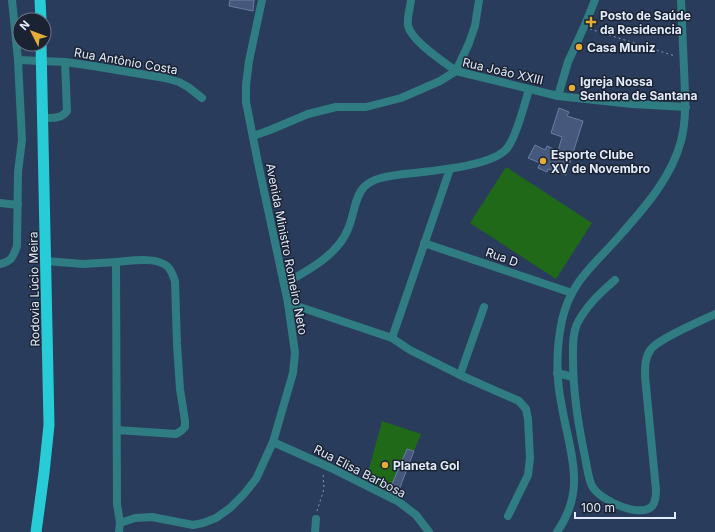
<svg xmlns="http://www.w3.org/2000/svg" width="715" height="532" font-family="Inter,sans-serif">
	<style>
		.green { fill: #1f6919 }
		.building { fill: #46597c; stroke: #697da2 }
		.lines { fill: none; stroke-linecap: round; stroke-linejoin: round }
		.path { stroke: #8a97af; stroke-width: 1; stroke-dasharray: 2 3; stroke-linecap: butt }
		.minor { stroke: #2f7c82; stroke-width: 8 }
		.highway { stroke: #28ccd7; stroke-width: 11 }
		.poi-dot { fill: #e5ad35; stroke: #1b2332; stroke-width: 1.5 }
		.labels { text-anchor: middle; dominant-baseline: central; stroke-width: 3; stroke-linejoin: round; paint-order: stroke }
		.poi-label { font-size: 12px; font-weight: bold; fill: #e2ebfb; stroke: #1b2332; text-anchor: start }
		.street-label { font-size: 12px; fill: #e2ebfb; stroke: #1b2332 }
	</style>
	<rect width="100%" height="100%" fill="#2a3c5c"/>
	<g class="green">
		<path d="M506 167 592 223 556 279 470 223Z"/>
		<path d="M382 421 421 434 414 451 407 449 389 492 366 480Z"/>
	</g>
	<g class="building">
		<path d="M230 0H254L253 11 229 6Z"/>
		<path d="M559 108 569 112 567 116 583 121 566 175 548 169 547 172 538 168 540 163 528 158 535 145 545 150 547 146 558 151 562 137 551 133Z"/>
		<path d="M407 449 414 451 397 495 389 491Z"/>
	</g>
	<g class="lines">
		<g class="path">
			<path d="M590 29 675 56"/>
			<path d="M317 511 324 489 323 473"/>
		</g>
		<g class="minor">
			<path d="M411 0C410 8 407 17 408 25 410 40 444 62 456 71L469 43 475 26 479 0"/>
			<path d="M18 60 65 62 93 66 165 78 179 82 188 87 202 98"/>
			<path d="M558 96 568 62 584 27 595 0"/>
			<path d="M44 118C53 118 61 119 67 111L65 62"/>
			<path d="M253 136 270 130 308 114 336 107H366L401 98 440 81 456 71 558 96 632 104 686 107"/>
			<path d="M0 203 18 205"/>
			<path d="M424 243 572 293"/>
			<path d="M46 261 83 264 116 262"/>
			<path d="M0 264C12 261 13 257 17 246L18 172 22 140 18 60 12 0"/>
			<path d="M615 280C600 293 586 306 577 324 572 335 573 348 573 360 573 393 578 424 585 457 587 466 588 478 592 486 599 500 642 520 653 505 656 500 656 495 656 490L645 376C645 366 645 357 651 349 660 338 701 321 715 314"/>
			<path d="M284 284C307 271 338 255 348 229 354 216 354 198 364 187 374 177 391 176 404 174 428 171 495 167 508 147 517 135 524 105 529 90"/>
			<path d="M288 303 392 338 410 350 460 375 519 401 526 409 528 419 530 458 528 475 508 516"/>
			<path d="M392 338 450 169"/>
			<path d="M557 373 573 377"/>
			<path d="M460 375 484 307"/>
			<path d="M117 430 176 434 181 431 185 427V421L180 389 177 344 175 281C173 276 172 271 168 267 157 256 130 261 116 262L117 504 120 523"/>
			<path d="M273 442 331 468 399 502 416 515 429 532"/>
			<path d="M119 532 120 523 135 518 152 517 193 525 203 523 216 518 230 508 244 494 256 479 273 442 293 373 295 353 288 303 258 163 246 102V85L249 61 262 0"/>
			<path d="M315 532 316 519"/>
			<path d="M557 532C587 489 570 454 562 407 556 379 556 349 562 320 572 278 597 263 623 232 646 206 672 176 681 141 687 118 685 93 684 69 683 46 682 23 681 0"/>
		</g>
		<g class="highway">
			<path d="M40 0 41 20"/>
			<path d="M36 532 44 473 49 425 41 44"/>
		</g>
	</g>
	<g class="poi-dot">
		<path d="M589 16h4v4h4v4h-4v4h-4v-4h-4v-4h4z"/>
		<circle cx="579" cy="47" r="4"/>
		<circle cx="572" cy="88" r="4"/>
		<circle cx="543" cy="161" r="4"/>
		<circle cx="385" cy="465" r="4"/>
	</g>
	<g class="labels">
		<g class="poi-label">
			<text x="600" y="15">Posto de Saúde<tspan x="600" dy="14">da Residencia</tspan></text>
			<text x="587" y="47">Casa Muniz</text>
			<text x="580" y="81">Igreja Nossa<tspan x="580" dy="14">Senhora de Santana</tspan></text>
			<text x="551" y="154">Esporte Clube<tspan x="551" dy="14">XV de Novembro</tspan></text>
			<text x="393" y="465">Planeta Gol</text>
		</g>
		<g class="street-label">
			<text transform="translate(126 61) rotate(10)">Rua Antônio Costa</text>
			<text transform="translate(503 71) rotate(13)">Rua João XXIII</text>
			<text transform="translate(287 249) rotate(79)">Avenida Ministro Romeiro Neto</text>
			<text transform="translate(502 257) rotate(19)">Rua D</text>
			<text transform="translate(34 289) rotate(-91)">Rodovia Lúcio Meira</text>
			<text transform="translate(360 471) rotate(27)">Rua Elisa Barbosa</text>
		</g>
	</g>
	<g transform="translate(32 32) rotate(312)"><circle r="19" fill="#1b2332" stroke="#6b7382"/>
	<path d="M0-3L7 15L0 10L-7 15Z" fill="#e5ad35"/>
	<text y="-6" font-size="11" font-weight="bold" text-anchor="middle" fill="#e2ebfb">N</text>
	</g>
	<path d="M575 512v6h100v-6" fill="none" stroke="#e2ebfb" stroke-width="2"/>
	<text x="581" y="512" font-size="12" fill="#e2ebfb" stroke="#1b2332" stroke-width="3" paint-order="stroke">100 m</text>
</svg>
